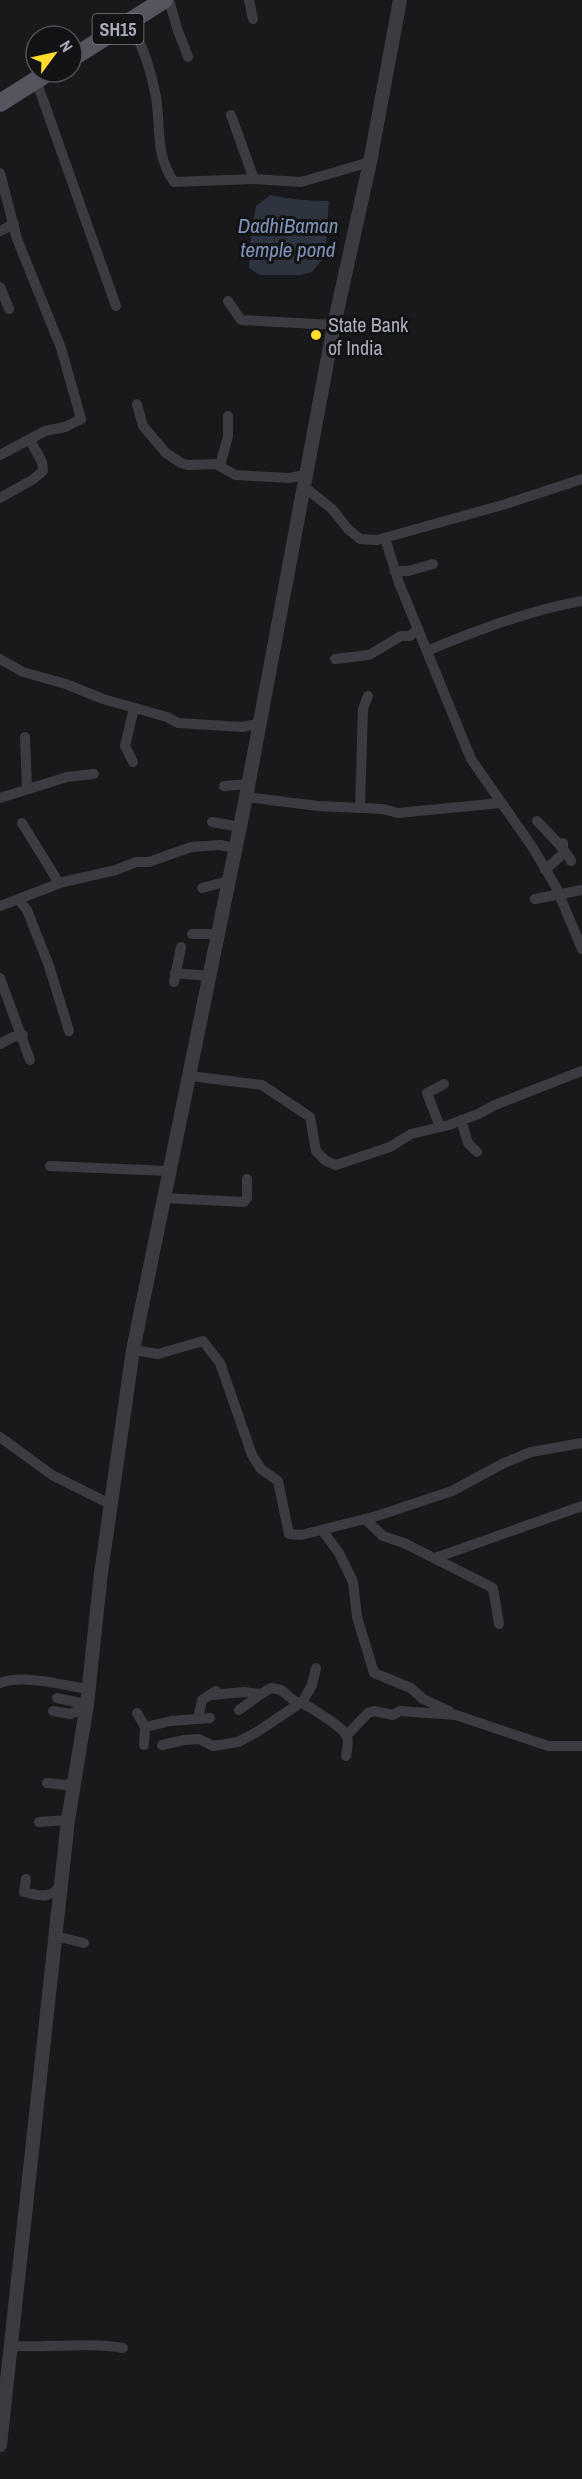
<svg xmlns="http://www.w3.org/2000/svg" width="582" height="2479" font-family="'Archivo Narrow',sans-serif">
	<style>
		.water { fill: #2d3440 }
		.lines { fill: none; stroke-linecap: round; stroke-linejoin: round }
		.minor { stroke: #3b3b42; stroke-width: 10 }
		.tertiary { stroke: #3b3b42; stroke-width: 14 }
		.primary { stroke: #55555f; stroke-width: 18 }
		.poi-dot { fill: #ffdd2c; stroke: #131316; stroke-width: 2 }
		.labels { text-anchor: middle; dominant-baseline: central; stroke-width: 6; stroke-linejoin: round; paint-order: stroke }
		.shield { fill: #131316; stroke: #7c7e8a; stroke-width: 1.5 }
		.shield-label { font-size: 18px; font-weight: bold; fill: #a9acbb }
		.poi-label { font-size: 20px; fill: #a9acbb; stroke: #131316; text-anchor: start }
		.water-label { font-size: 21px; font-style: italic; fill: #7e93b8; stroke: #131316 }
	</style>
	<rect width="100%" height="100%" fill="#19181b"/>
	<path class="water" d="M270 195C289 199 309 201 329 201L325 256 312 272 301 275H260L249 268 251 234 256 206Z"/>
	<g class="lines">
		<g class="minor">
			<path d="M169 0 177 28 188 57"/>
			<path d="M249 0 253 19"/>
			<path d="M130 22C143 46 151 70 156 97 161 127 155 156 174 182L254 179 301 182 370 162"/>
			<path d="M36 80 116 306"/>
			<path d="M231 115 254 179"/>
			<path d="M0 173 17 239 61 348 81 419 65 427 45 431 0 455"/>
			<path d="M0 231 14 224"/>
			<path d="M0 287 9 309"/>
			<path d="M228 301 241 320 334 325"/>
			<path d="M137 404 143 426 166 453 181 463 188 465 216 464 235 475 289 478 305 475"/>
			<path d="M220 466 228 436V416"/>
			<path d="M303 486 332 509 348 529 360 539 377 540 506 504 582 479"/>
			<path d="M0 498 32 480 43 471 42 462 30 440"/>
			<path d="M385 538 399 583 471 759 533 848 556 887 582 949"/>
			<path d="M395 571H408L433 564"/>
			<path d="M427 651C474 631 531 610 582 601"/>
			<path d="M0 659 23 672 66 684 103 699 167 717 178 723 242 727 261 723"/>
			<path d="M335 659 369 655 401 636H410L418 629"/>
			<path d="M25 737 27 789"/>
			<path d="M133 762 125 746 134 708"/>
			<path d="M224 786 248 784"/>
			<path d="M246 797 318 806 383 809 398 813 501 803"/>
			<path d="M0 798 67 777 94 774"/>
			<path d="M360 807 363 709 368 696"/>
			<path d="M537 821C547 832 566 849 571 861"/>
			<path d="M212 822 240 827"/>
			<path d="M22 823 59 883"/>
			<path d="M545 870 563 854V843"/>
			<path d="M202 888 228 881"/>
			<path d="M535 899 582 890"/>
			<path d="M19 900 27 910 49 966 69 1031"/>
			<path d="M0 906 63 882 116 870 136 862H149L191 847 220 845 235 848"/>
			<path d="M192 934H217"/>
			<path d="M175 973 209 976"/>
			<path d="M0 978 30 1060"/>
			<path d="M174 982 181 947"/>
			<path d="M0 1044 13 1037 23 1035"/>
			<path d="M190 1076 262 1085 310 1117 316 1151 326 1161 336 1165 390 1147 411 1134 449 1125 478 1114 495 1105 582 1071"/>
			<path d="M461 1120 468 1143 477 1152"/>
			<path d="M440 1127 427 1093 444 1084"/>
			<path d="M50 1166 169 1171"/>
			<path d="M164 1198 244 1202 247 1198V1179"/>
			<path d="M133 1350 158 1354 203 1341 220 1363 252 1455 261 1469 278 1481 289 1534 301 1535 377 1516 452 1491 504 1463 531 1452 582 1443"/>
			<path d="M0 1437 52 1475 112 1505"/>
			<path d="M365 1519 383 1536 404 1543 493 1588 499 1624"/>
			<path d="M322 1530 339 1553 353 1582 357 1617 374 1673 411 1688 423 1699 449 1711"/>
			<path d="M435 1558 582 1506"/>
			<path d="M0 1683C23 1674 63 1685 87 1689"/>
			<path d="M211 1695 244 1692 261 1694 271 1688 281 1690 297 1703"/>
			<path d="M57 1698 86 1704"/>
			<path d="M300 1702C310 1707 343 1727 347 1736 349 1742 347 1750 346 1756"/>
			<path d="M239 1710 261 1694"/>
			<path d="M53 1711 70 1714 80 1710 82 1703"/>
			<path d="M137 1713 145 1727 144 1745"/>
			<path d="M198 1719 202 1700 216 1691"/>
			<path d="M145 1727 171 1721 210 1718"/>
			<path d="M346 1736 368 1713 374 1711 393 1715 400 1711 456 1715 548 1746H582"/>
			<path d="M162 1745 184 1740 199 1739 213 1746 238 1742 257 1732 303 1701 312 1685 316 1668"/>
			<path d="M47 1783 66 1785 74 1782"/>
			<path d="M39 1822 68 1820"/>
			<path d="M26 1879 24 1892C41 1896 52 1900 61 1883"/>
			<path d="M55 1936 84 1943"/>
			<path d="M10 2346C48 2348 85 2342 123 2348"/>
		</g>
		<path class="tertiary" d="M0 2445 68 1820 87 1704 101 1573 133 1350 246 797 334 325 370 162 400 0"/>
		<g class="primary">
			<path d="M72 58 164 0"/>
			<path d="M0 103 49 72"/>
		</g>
	</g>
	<circle class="poi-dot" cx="316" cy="335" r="6"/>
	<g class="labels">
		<rect class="shield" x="92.5" y="14" width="51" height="30" rx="4.5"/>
		<g class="shield-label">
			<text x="118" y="29">SH15</text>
		</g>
		<g class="poi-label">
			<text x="328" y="324">State Bank<tspan x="328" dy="23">of India</tspan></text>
		</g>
		<g class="water-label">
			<text x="288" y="225">DadhiBaman<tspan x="288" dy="24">temple pond</tspan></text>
		</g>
	</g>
	<g transform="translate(54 54) rotate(57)"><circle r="28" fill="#131316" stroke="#4f5058" stroke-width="1.5"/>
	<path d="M0-4.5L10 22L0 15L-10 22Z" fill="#ffdd2c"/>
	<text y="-9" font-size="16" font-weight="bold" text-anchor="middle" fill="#a9acbb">N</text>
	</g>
</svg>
